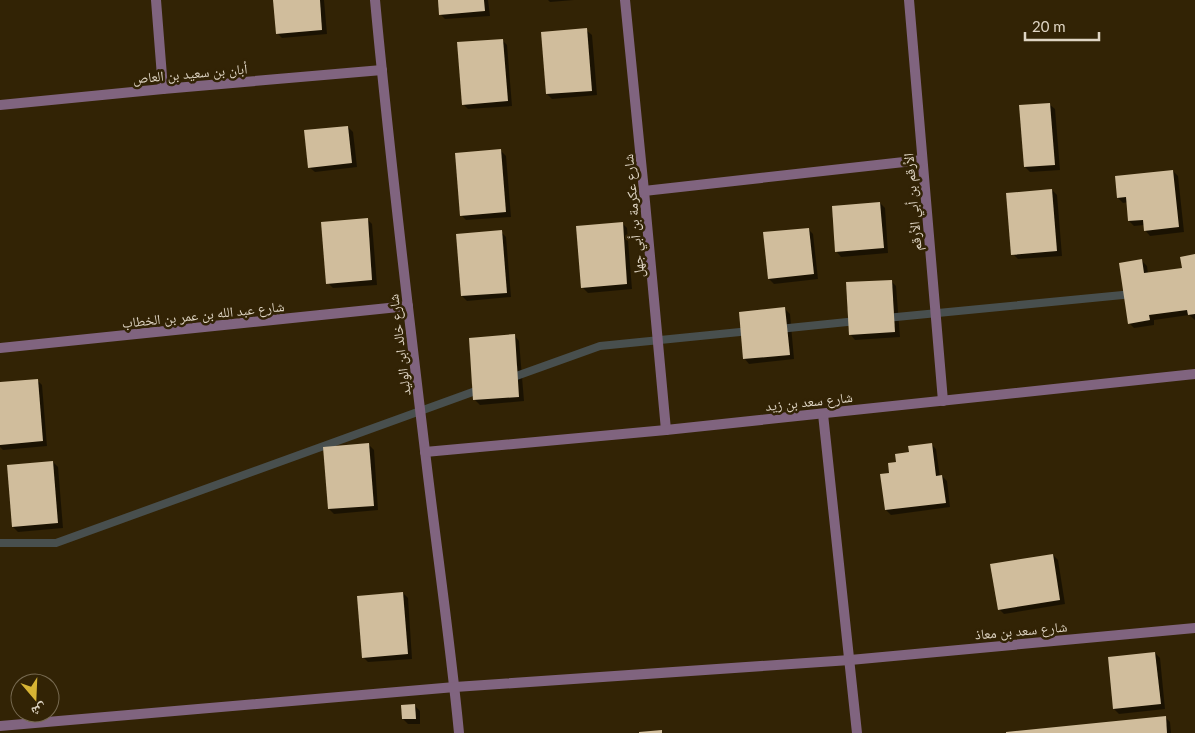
<svg xmlns="http://www.w3.org/2000/svg" width="1195" height="733" font-family="Lato,'Noto Naskh Arabic',sans-serif">
	<style>
		.shadow { fill: #0007 }
		.lines { fill: none; stroke-linecap: round; stroke-linejoin: round }
		.stream { stroke: #484f4e; stroke-width: 8 }
		.building { fill: #d0bd9c }
		.minor { stroke: #80647f; stroke-width: 10 }
		.labels { text-anchor: middle; dominant-baseline: central; stroke-width: 5; stroke-linejoin: round; paint-order: stroke }
		.street-label { font-size: 14px; fill: #dfd5c4; stroke: #322305 }
	</style>
	<rect width="100%" height="100%" fill="#322305"/>
	<g class="shadow">
		<path d="M275 0H324L327 34 282 38 277 33Z"/>
		<path d="M439 0H488L490 16 445 19 440 14Z"/>
		<path d="M548 0H574L550 2Z"/>
		<path d="M586 30 592 35 597 95 552 99 547 94Z"/>
		<path d="M502 40 507 45 512 106 468 109 463 104Z"/>
		<path d="M1049 104 1055 109 1060 170 1030 172 1025 167Z"/>
		<path d="M348 127 353 132 357 167 315 172 309 167Z"/>
		<path d="M501 151 506 156 511 217 466 220 461 215Z"/>
		<path d="M1173 171 1178 176 1184 232 1150 236 1145 230 1144 225 1134 226 1129 221 1128 202 1123 203 1118 198Z"/>
		<path d="M1052 190 1057 195 1062 256 1018 259 1013 254Z"/>
		<path d="M880 203 885 208 888 253 841 257 836 251Z"/>
		<path d="M367 219 372 224 377 285 333 288 328 283Z"/>
		<path d="M622 223 627 228 632 289 588 293 583 288Z"/>
		<path d="M808 229 813 234 818 279 774 284 769 279Z"/>
		<path d="M501 232 506 237 511 297 467 301 462 296Z"/>
		<path d="M1195 256V320L1189 315 1154 320V325L1134 328 1129 323 1142 261 1147 266 1148 274 1183 269Z"/>
		<path d="M891 281 896 286 900 337 855 340 850 334Z"/>
		<path d="M785 309 790 314 794 359 749 364 744 358Z"/>
		<path d="M514 335 519 341 524 401 480 405 475 400Z"/>
		<path d="M37 380 42 385 47 446 3 450 0 447V383Z"/>
		<path d="M368 444 374 450 378 510 334 514 329 509Z"/>
		<path d="M931 444 936 449 940 477 942 476 947 481 950 507 891 515 886 510 890 474 897 463 910 453Z"/>
		<path d="M53 462 58 467 63 528 18 532 13 527Z"/>
		<path d="M1053 555 1058 560 1065 604 1004 614 999 609Z"/>
		<path d="M403 593 408 598 412 659 368 662 363 657Z"/>
		<path d="M1155 653 1160 658 1165 709 1119 714 1114 709Z"/>
		<path d="M415 706 420 711V724H408L403 719Z"/>
		<path d="M1165 717 1170 722 1171 733H1006Z"/>
	</g>
	<g class="lines">
		<g class="stream">
			<path d="M886 318 1133 294"/>
			<path d="M779 329 857 321"/>
			<path d="M508 379 600 346 750 331"/>
			<path d="M0 543H56L481 389"/>
		</g>
	</g>
	<g class="building">
		<path d="M273 0H320L322 30 276 34Z"/>
		<path d="M438 0H484L485 11 439 15Z"/>
		<path d="M587 28 592 91 546 94 541 32Z"/>
		<path d="M503 39 508 101 462 105 457 42Z"/>
		<path d="M1050 103 1055 165 1024 167 1019 105Z"/>
		<path d="M348 126 352 163 308 168 304 130Z"/>
		<path d="M501 149 506 212 460 216 455 153Z"/>
		<path d="M1173 170 1179 227 1144 231 1143 220 1128 221 1126 197 1117 198 1115 176Z"/>
		<path d="M1052 189 1057 251 1011 255 1006 193Z"/>
		<path d="M880 202 884 248 835 252 832 206Z"/>
		<path d="M368 218 372 280 326 284 321 222Z"/>
		<path d="M623 222 627 284 581 288 576 226Z"/>
		<path d="M809 228 814 274 768 279 763 232Z"/>
		<path d="M502 230 507 293 461 296 456 234Z"/>
		<path d="M1195 254V314L1188 315 1187 310 1149 315 1150 320 1128 324 1119 263 1142 259 1144 273 1182 268 1180 257Z"/>
		<path d="M892 280 895 332 849 335 846 282Z"/>
		<path d="M785 307 790 355 743 359 739 312Z"/>
		<path d="M515 334 519 397 473 400 469 338Z"/>
		<path d="M38 379 43 441 0 445V382Z"/>
		<path d="M369 443 374 506 328 509 323 447Z"/>
		<path d="M932 443 936 476 942 475 946 503 885 510 880 474 889 473 888 463 896 462 895 454 909 452 908 446Z"/>
		<path d="M53 461 58 523 12 527 7 465Z"/>
		<path d="M1053 554 1060 600 998 610 990 564Z"/>
		<path d="M403 592 408 654 362 658 357 596Z"/>
		<path d="M1155 652 1161 704 1113 709 1108 657Z"/>
		<path d="M415 704 416 719H402L401 705Z"/>
		<path d="M1166 716 1167 733H1006V732Z"/>
		<path d="M662 730V733H639V732Z"/>
	</g>
	<g class="lines">
		<g class="minor">
			<path d="M156 0 163 89"/>
			<path d="M375 0C389 151 407 301 425 451 436 545 450 639 459 733"/>
			<path d="M625 0 644 191 666 430"/>
			<path d="M909 0 943 401"/>
			<path d="M0 105 163 89 382 70"/>
			<path d="M644 191 922 160"/>
			<path d="M0 348 408 306"/>
			<path d="M823 414 857 733"/>
			<path d="M425 452 666 430 1195 374"/>
			<path d="M0 726 455 687 850 660 1195 628"/>
		</g>
	</g>
	<g class="labels">
		<g class="street-label">
			<text transform="translate(190 73) rotate(-5)">أبان بن سعيد بن العاص</text>
			<text transform="translate(912 202) rotate(-95)">الأرقم بن أبي الأرقم</text>
			<text transform="translate(633 216) rotate(-95)">شارع عكرمة بن أبي جهل</text>
			<text transform="translate(203 314) rotate(-6)">شارع عبد الله بن عمر بن الخطاب</text>
			<text transform="translate(399 345) rotate(-97)">شارع خالد ابن الوليد</text>
			<text transform="translate(809 401) rotate(-6)">شارع سعد بن زيد</text>
			<text transform="translate(1021 630) rotate(-5)">شارع سعد بن معاذ</text>
		</g>
	</g>
	<g transform="translate(35 698) rotate(161)"><circle r="24" fill="#322305" stroke="#776a51"/>
	<path d="M0-4L9 19L0 12L-9 19Z" fill="#d7b434"/>
	<text y="-8" font-size="14" font-weight="bold" text-anchor="middle" fill="#dfd5c4">ش</text>
	</g>
	<path d="M1025 32v8h74v-8" fill="none" stroke="#dfd5c4" stroke-width="2.5"/>
	<text x="1032" y="32" font-size="15" fill="#dfd5c4" stroke="#322305" stroke-width="4" paint-order="stroke">20 m</text>
</svg>
